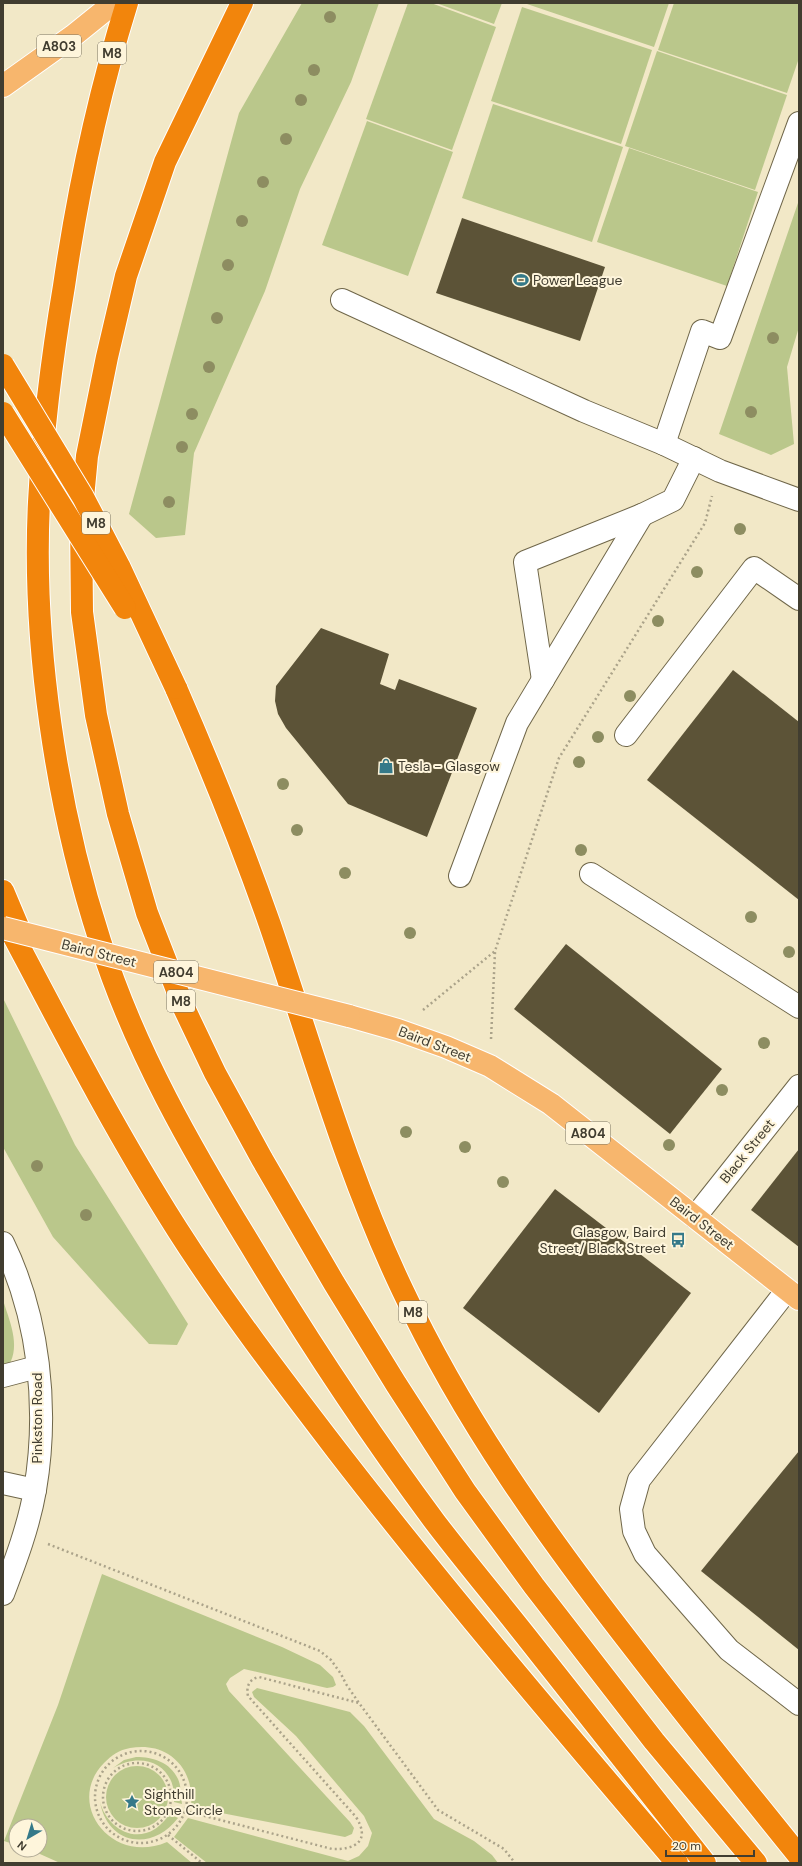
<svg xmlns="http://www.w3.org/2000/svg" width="802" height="1866" font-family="'DM Sans',sans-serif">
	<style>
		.green { fill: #bac78b }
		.building { fill: #5c5337 }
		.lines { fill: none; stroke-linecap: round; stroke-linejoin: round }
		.minor-casing { stroke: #6f6649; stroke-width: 24 }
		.major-casing { stroke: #fff; stroke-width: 24 }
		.highway-casing { stroke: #fff; stroke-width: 24 }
		.path { stroke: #aba38a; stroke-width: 2.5; stroke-dasharray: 2 3; stroke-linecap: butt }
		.minor { stroke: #fff; stroke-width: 22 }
		.major { stroke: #f7b66d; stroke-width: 22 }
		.highway { stroke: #f2850c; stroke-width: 22 }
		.major-bridge-casing { stroke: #fff; stroke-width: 24; stroke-linecap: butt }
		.highway-bridge-casing { stroke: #fff; stroke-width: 24; stroke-linecap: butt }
		.major-bridge { stroke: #f7b66d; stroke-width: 22 }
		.highway-bridge { stroke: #f2850c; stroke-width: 22 }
		.tree { fill: #8d8d61 }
		.labels { text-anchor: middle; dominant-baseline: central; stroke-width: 4; stroke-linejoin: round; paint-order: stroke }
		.shield { fill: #fef5db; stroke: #7a7463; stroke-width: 1 }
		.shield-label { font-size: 13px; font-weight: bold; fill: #413d30 }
		.poi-label { font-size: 14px; fill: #413d30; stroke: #fef5db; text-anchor: start }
		.street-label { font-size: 14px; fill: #413d30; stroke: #fef5db }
	</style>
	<rect width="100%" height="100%" fill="#f2e8c7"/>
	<g class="green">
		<path d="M302 3H379L351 82 300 189 265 291 194 453 185 535 156 538 129 514 239 113Z"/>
		<path d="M408 3H431L496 27 452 150 366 119Z"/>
		<path d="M436 3H502L494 24Z"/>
		<path d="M524 3H669L654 47Z"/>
		<path d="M674 3H799V58L787 93 658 50Z"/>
		<path d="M522 7 652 50 621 144 491 101Z"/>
		<path d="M657 51 787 95 755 190 625 146Z"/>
		<path d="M493 104 623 147 592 242 462 198Z"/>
		<path d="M367 121 453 152 408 276 322 245Z"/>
		<path d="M629 148 758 192 727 286 597 242Z"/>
		<path d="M799 200V327L787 367 794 444 771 455 719 434Z"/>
		<path d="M3 998 75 1145 188 1324 177 1345 149 1344 53 1237 3 1147Z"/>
		<path d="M3 1300C9 1320 21 1345 9 1365L3 1364Z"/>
		<path d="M102 1574 282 1647 320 1665 333 1677 336 1685 333 1687 327 1688 244 1669 230 1678 226 1684 229 1691 350 1822 354 1828 352 1834 345 1837 191 1807C193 1786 187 1766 168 1754 156 1747 144 1746 130 1748 119 1750 112 1755 104 1763 64 1804 112 1866 167 1842L192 1863H60L31 1850H40V1826H16V1845L4 1841 58 1705Z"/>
		<path d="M257 1688 350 1712 364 1726 434 1819 474 1841 492 1855 498 1863H207L174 1837 188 1818 348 1861 359 1856 368 1846 372 1833 364 1816 296 1736 254 1697 252 1692Z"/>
		<path d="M136 1757C153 1757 170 1762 178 1779 181 1785 181 1796 182 1804L174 1802C177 1765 143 1750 113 1768L124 1760Z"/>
		<circle cx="137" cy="1797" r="31"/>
		<path d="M100 1802C106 1825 131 1844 155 1829 160 1826 166 1819 170 1814L178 1818C152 1852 108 1845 100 1802Z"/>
	</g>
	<g class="building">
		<path d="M462 218 605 267 580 341 436 293Z"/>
		<path d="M321 628 389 654 380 684 395 690 399 679 477 708 427 837 348 804 286 728 278 714 275 701 276 686Z"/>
		<path d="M733 670 799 722V900L647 780Z"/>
		<path d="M566 944 722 1069 670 1134 514 1009Z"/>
		<path d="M799 1149V1247L751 1210Z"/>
		<path d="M555 1189 691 1293 599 1413 463 1308Z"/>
		<path d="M799 1451V1650L701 1571Z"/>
	</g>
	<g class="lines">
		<g class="minor-casing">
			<g id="minor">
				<path d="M342 300 584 411 664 444 720 471 799 500"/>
				<path d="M664 444 702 331 720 338 799 123"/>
				<path d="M543 680 525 562 642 515 673 500 694 458"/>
				<path d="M626 735 754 568 799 599"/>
				<path d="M591 874 799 1007"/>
				<path d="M460 876 517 723 642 515"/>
				<path d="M695 1217 799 1086"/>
				<path d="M3 1243C39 1317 49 1408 35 1490 29 1525 16 1560 3 1594"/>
				<path d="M787 1290 639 1480 631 1509 634 1531 645 1554 729 1650 799 1704"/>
				<path d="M3 1376 37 1367"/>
				<path d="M3 1483 35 1490"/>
			</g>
		</g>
		<g class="major-casing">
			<g id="major">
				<path d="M3 86 73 36 114 3"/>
				<path d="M349 1016 398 1030 446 1047 490 1066 551 1104 799 1299"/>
			</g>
		</g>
		<g class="highway-casing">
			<g id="highway">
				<path d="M127 3C98 96 78 190 64 286 52 357 43 429 39 502 32 643 56 806 100 941 134 1049 192 1150 251 1246 308 1341 369 1433 435 1522 464 1560 495 1597 525 1635 585 1711 645 1787 705 1863"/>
				<path d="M242 3 165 162 126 276 107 357 87 456 81 519 82 612 96 715 118 814 147 913 184 1008 215 1073 262 1159 334 1283 396 1384 465 1491 534 1586 654 1741 756 1863"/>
				<path d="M176 688C210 766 242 845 270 925 312 1048 347 1174 403 1291 464 1421 548 1538 636 1651 689 1720 744 1788 799 1856"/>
				<path d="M3 891 19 929"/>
				<path d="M3 916C59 1022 113 1128 177 1229 226 1306 282 1379 338 1452 447 1593 562 1728 677 1863"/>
			</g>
		</g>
		<g class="path">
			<path d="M423 1010 495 951 559 758 705 523 712 496"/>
			<path d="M491 1039 495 952"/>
			<path d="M48 1544 320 1651 331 1660 341 1674 346 1684 359 1703 438 1810 504 1849 515 1863"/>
			<circle cx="141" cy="1797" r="46"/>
			<circle cx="137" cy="1797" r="34"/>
			<path d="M170 1807 332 1849C355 1850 371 1841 356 1817L248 1696C246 1687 249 1679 259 1677L359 1703"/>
			<path d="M168 1835 202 1863"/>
		</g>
		<use href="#minor" class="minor"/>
		<use href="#major" class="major"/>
		<use href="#highway" class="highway"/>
		<g class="major-bridge-casing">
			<path id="major-bridge" d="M3 928 349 1016"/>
		</g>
		<g class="highway-bridge-casing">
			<g id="highway-bridge">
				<path d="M3 365 83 497 119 566 176 688"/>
				<path d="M3 413 125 608"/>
			</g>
		</g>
		<use href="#major-bridge" class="major-bridge"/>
		<use href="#highway-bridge" class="highway-bridge"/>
	</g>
	<g class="tree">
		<circle cx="330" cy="17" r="6"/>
		<circle cx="314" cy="70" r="6"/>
		<circle cx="301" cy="100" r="6"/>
		<circle cx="286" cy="139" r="6"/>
		<circle cx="263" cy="182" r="6"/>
		<circle cx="242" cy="221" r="6"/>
		<circle cx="228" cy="265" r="6"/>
		<circle cx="217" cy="318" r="6"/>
		<circle cx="773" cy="338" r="6"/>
		<circle cx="209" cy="367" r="6"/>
		<circle cx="751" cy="412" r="6"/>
		<circle cx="192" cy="414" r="6"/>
		<circle cx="182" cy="447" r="6"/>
		<circle cx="169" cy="502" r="6"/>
		<circle cx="740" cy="529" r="6"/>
		<circle cx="697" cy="572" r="6"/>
		<circle cx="658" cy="621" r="6"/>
		<circle cx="630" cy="696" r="6"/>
		<circle cx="598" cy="737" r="6"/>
		<circle cx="579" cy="762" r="6"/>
		<circle cx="283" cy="784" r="6"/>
		<circle cx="297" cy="830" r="6"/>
		<circle cx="581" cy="850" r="6"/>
		<circle cx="345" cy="873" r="6"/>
		<circle cx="751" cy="917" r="6"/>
		<circle cx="410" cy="933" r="6"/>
		<circle cx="789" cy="952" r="6"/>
		<circle cx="764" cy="1043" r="6"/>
		<circle cx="722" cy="1090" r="6"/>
		<circle cx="406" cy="1132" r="6"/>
		<circle cx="669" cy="1145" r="6"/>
		<circle cx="465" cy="1147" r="6"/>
		<circle cx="37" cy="1166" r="6"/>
		<circle cx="503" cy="1182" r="6"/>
		<circle cx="86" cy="1215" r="6"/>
	</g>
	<defs>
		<g id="stadium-bare" transform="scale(1.2)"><path d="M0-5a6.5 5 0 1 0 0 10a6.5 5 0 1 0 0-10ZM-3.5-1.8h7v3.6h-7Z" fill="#357989" stroke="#fef5db" stroke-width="2.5" paint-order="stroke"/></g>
		<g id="shop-bare" transform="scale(1.2)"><path d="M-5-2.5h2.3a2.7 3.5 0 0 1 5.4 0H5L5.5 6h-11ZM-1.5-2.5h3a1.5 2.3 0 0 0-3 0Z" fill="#357989" stroke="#fef5db" stroke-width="2.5" paint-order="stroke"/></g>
		<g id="bus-bare" transform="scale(1.2)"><path d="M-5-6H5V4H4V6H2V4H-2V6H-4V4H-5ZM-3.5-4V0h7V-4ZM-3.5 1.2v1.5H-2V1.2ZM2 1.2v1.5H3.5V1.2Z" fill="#357989" stroke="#fef5db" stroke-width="2.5" paint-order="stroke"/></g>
		<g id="sight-bare" transform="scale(1.2)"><path d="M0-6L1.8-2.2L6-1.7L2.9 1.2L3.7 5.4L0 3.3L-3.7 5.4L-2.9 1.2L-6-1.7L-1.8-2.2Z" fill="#357989" stroke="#fef5db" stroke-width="2.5" paint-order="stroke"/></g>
	</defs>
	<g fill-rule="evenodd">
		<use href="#stadium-bare" x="521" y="280"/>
		<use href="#shop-bare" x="386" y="766"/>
		<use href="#bus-bare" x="678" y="1240"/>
		<use href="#sight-bare" x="132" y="1802"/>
	</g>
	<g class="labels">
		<g class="shield">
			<rect x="37" y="35" width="44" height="22" rx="3"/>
			<rect x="98" y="42" width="28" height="22" rx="3"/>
			<rect x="82" y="512" width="28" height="22" rx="3"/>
			<rect x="154" y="961" width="44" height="22" rx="3"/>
			<rect x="167" y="990" width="28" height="22" rx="3"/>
			<rect x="566" y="1122" width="44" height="22" rx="3"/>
			<rect x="399" y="1301" width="28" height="22" rx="3"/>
		</g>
		<g class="shield-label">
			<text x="59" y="46">A803</text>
			<text x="112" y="53">M8</text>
			<text x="96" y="523">M8</text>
			<text x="176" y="972">A804</text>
			<text x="181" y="1001">M8</text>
			<text x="588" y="1133">A804</text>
			<text x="413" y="1312">M8</text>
		</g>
		<g class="poi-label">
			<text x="533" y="280">Power League</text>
			<text x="398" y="766">Tesla - Glasgow</text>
			<text x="666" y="1232" text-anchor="end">Glasgow, Baird<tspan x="666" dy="16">Street/ Black Street</tspan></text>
			<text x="144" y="1794">Sighthill<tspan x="144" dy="16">Stone Circle</tspan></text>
		</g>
		<g class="street-label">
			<text transform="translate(99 953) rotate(14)">Baird Street</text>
			<text transform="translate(435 1044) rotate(21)">Baird Street</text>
			<text transform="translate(747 1151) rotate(-51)">Black Street</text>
			<text transform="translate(702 1223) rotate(38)">Baird Street</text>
			<text transform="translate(37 1418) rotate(-90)">Pinkston Road</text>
		</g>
	</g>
	<rect width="802" height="1866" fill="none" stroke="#413d30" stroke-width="8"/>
	<g transform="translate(28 1838) rotate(218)"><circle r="19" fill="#fef5db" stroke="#b2ab97"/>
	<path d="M0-3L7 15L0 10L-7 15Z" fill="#357989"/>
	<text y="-6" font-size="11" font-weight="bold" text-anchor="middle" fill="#413d30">N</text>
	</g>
	<path d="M666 1850v6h88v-6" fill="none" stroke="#413d30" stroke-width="2"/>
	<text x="672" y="1850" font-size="12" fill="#413d30" stroke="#fef5db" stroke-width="3" paint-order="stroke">20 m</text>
</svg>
